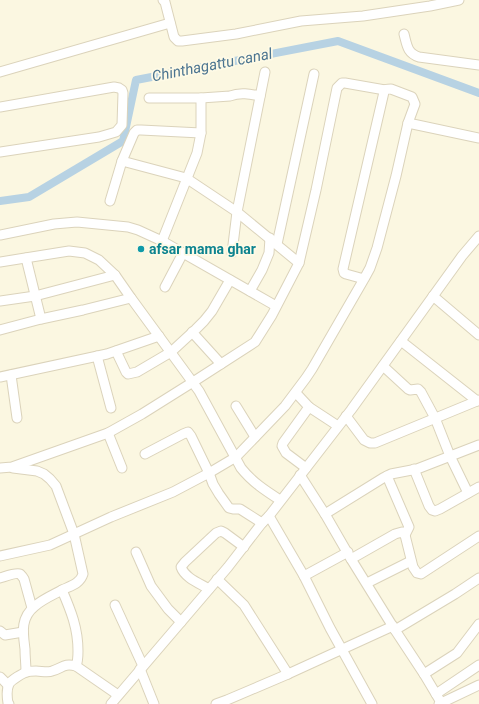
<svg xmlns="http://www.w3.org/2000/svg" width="479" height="704" font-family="Roboto,sans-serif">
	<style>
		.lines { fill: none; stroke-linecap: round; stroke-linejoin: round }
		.canal { stroke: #b7d2e3; stroke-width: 8 }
		.minor-casing { stroke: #dbd3bb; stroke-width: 11 }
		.minor { stroke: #fff; stroke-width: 9 }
		.culture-dot { fill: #0f9aa8; stroke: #fefae6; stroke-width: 1.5 }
		.labels { text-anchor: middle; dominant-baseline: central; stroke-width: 3.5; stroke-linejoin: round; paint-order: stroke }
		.culture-label { font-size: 14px; font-weight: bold; fill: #0d838f; stroke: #fefae6; text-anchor: start }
		.water-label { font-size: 15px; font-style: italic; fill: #4b7490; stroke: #fefae6 }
	</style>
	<rect width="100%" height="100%" fill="#fbf7e1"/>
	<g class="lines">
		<path class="canal" d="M0 201 29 197 123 141 136 80 338 41 479 93"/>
		<g class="minor-casing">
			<g id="minor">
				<path d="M163 0 165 2 174 37 178 41H182L236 34 301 21 363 16 430 6 459 0"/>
				<path d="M404 34C407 45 407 53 419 57L479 65"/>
				<path d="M0 72 170 23"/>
				<path d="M149 98H201L230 96C240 92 250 94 260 96"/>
				<path d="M201 98V133L197 153 162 241 276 306"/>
				<path d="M0 107 114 87 119 88 122 90 123 93 122 125 116 132 99 137 0 152"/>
				<path d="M408 123 479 138"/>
				<path d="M122 161 186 178 237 212 299 263"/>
				<path d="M110 201 122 161 134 133 137 130H141L201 133"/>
				<path d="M0 235 54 224 77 222 128 227 138 230 162 241"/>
				<path d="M277 244 314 74"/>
				<path d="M232 253 237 212 265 72"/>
				<path d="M26 258 41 319"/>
				<path d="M0 262 69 251 85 253 99 260 115 275 131 298 199 391 241 468C252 482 266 491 280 500"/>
				<path d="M165 287 183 253"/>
				<path d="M250 291 262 270 269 253 270 238"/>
				<path d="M433 296 479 335"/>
				<path d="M0 301 35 296 115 275"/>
				<path d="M0 330 41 319 83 310 131 298"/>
				<path d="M192 332 221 364"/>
				<path d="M401 341 477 401 479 400"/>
				<path d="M116 351 126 372 128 374 137 372 171 352 196 329 204 321 212 311 230 280"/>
				<path d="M97 356 111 408"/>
				<path d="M383 366 408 389 410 390 418 389 421 392 435 418 450 456 468 493"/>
				<path d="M11 375 17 418"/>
				<path d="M0 377 107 354 159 336"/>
				<path d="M296 393 309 407 338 426"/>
				<path d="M236 406 255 437"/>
				<path d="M346 416 364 440 370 443H375L477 401"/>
				<path d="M108 433 122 468"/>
				<path d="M145 454 183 434 188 432 191 436 209 473 213 484 219 494 229 508 233 509H240L262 523"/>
				<path d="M0 468 12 467 108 433 142 414 193 382 255 342 272 315 299 263 316 190 337 88 342 83H345L385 90"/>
				<path d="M306 468 286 453 282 446 283 443 309 407"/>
				<path d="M414 469 429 506 432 510 435 511 440 509 479 487"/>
				<path d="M300 475 325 514 351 559 395 630 424 674 442 704"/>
				<path d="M387 476 409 527 405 535"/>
				<path d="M325 514 383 478 391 474 417 469 479 445"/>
				<path d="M269 516 304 576 330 628 372 704"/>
				<path d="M136 552 151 586 168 609 181 622"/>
				<path d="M0 556 50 545 111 517 173 492 209 473 236 457 285 406 306 378 312 369 364 279 370 268 377 248 396 176 408 123 415 104 412 97 391 89C387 89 385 89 384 92L343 269 344 273 346 274 364 279"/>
				<path d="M351 559 395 534 402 532 405 535 413 567 417 573 421 574 479 536"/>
				<path d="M304 576 348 552"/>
				<path d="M0 578C4 577 16 572 20 574 21 575 23 577 24 579L32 608"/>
				<path d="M217 579 244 605 288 674"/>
				<path d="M367 583 411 561"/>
				<path d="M209 589C199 583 185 578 181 567L185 562 216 533 221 531 225 533 244 547"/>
				<path d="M115 605 143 666"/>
				<path d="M395 630 455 594 479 578"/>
				<path d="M0 631 5 635 23 632"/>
				<path d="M76 666 118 695"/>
				<path d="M140 669 154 704"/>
				<path d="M26 672C26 664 25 657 25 649 23 633 20 618 35 606 43 599 53 595 62 590"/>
				<path d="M424 674 457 653 460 649 479 624"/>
				<path d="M0 677 8 685"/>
				<path d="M436 694 479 665"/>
				<path d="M9 704 8 703C7 697 6 690 9 684 11 680 23 673 27 672 29 671 33 671 36 671 41 671 48 673 52 671 63 668 63 663 76 666 78 661 78 656 78 651 78 628 71 611 62 590 70 586 80 584 83 574L74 534 56 486 50 479 44 474 37 471 13 468"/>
				<path d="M111 704 228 567 262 523 269 516 351 410 462 256 479 236"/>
				<path d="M216 704 227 700 288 674 393 626"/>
				<path d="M439 704 479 685"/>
			</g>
		</g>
		<use href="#minor" class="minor"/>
	</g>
	<circle class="culture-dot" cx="141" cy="249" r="4"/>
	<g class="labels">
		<g class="culture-label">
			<text x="149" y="249">afsar mama ghar</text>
		</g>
		<g class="water-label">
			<text transform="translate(212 65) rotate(-11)">Chinthagattu canal</text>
		</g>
	</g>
</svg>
